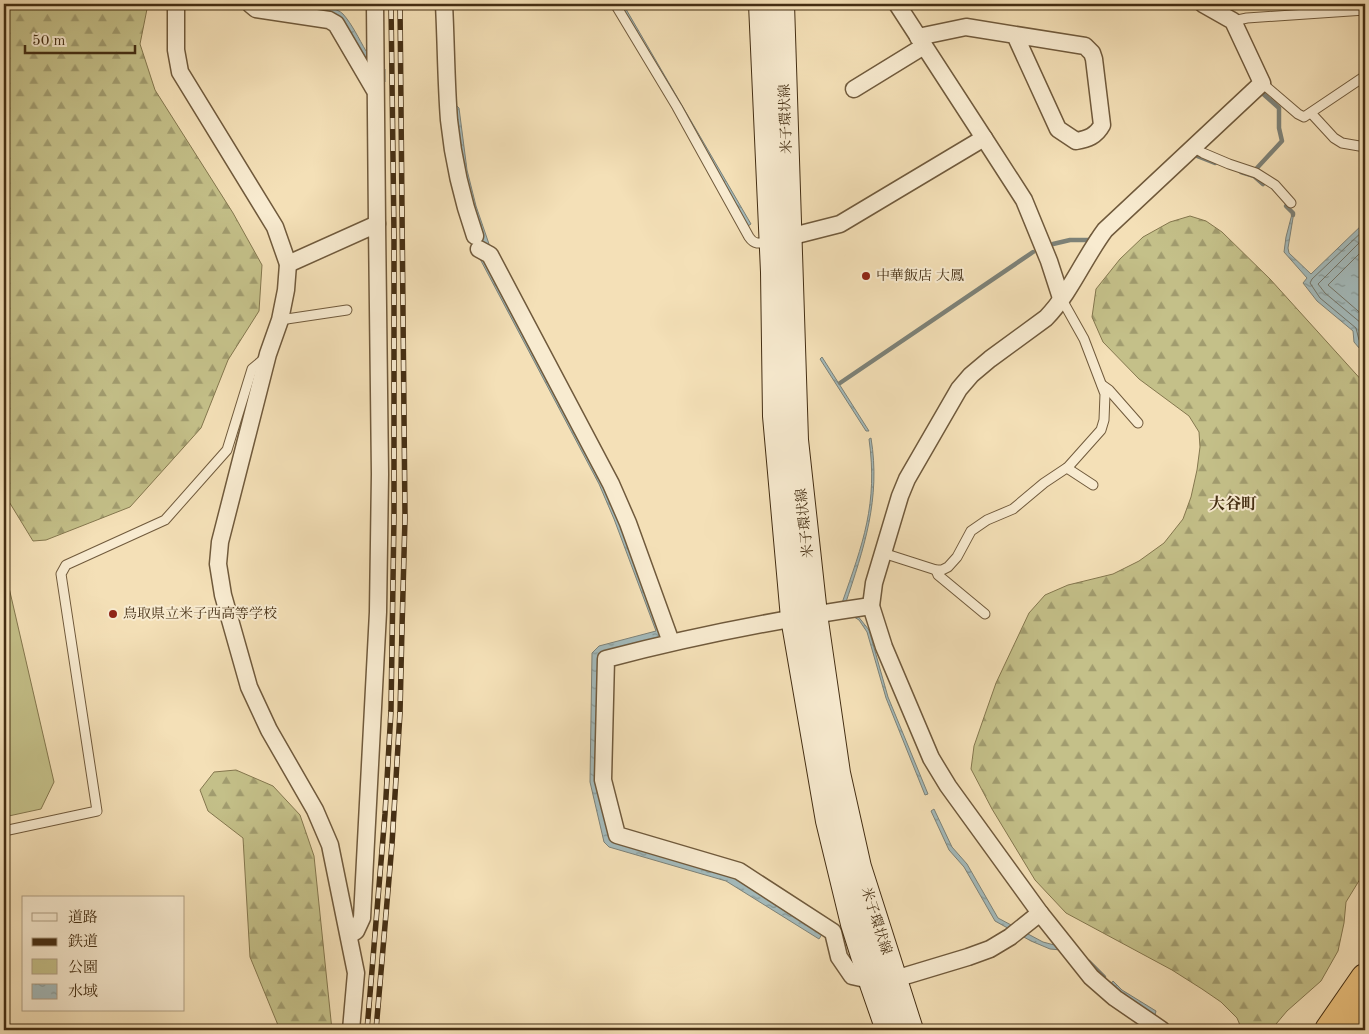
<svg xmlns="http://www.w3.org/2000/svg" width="1369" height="1034" font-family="'Old Standard TT','Noto Serif JP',serif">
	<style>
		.forest { fill: url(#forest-firs); stroke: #84774e }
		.green { fill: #c4c089; stroke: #84774e }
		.water { fill: url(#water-ripples); stroke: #7d8278 }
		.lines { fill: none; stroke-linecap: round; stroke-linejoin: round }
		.shore { stroke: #747467; stroke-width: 1 }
		.stream { stroke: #7d8278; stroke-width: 4.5 }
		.lane-casing { stroke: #705a3c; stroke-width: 11 }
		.street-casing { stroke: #705a3c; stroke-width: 19 }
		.secondary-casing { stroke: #442e13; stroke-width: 26 }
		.highway-casing { stroke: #442e13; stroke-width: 30 }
		.lane { stroke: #f8ebd0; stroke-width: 9 }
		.street { stroke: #f8ebd0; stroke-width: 16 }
		.secondary { stroke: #f8ebd0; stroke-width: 24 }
		.highway { stroke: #eac07c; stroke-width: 28 }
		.rail-casing { stroke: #442e13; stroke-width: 5.5 }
		.rail { stroke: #f8ebd0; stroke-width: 4; stroke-dasharray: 11; stroke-linecap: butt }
		.poi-dot { fill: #8f2418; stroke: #f8ebd0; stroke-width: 2 }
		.labels { text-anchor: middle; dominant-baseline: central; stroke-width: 4; stroke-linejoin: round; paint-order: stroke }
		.street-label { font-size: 14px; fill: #442e13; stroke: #f8ebd0 }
		.poi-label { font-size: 14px; fill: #442e13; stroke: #f8ebd0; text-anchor: start }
		.quarter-label { font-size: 16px; font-weight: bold; fill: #442e13; stroke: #f8ebd0 }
	</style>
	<defs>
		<pattern id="forest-firs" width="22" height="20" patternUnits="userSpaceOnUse" patternTransform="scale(1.25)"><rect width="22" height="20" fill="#c4c089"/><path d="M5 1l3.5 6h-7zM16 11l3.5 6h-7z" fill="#a19c6f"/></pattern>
		<pattern id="water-ripples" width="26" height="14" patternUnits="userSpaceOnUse" patternTransform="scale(1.25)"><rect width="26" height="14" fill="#a3babb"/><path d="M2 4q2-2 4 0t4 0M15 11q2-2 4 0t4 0" fill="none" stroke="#869897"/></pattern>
	</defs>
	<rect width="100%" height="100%" fill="#f4e0b7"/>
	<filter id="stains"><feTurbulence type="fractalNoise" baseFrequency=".004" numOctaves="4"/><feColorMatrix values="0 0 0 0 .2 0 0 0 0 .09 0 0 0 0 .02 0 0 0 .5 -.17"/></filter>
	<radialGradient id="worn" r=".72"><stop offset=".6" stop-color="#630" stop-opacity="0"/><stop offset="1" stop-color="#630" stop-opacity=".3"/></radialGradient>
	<g class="forest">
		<path d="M4 4H148L140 44 155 90 233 213 262 265 259 311 228 360 201 428 130 507 46 540 33 541 8 500 4 496Z"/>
		<path d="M1190 216 1206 221 1222 232 1270 279 1365 384V871L1346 902 1344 923 1338 951 1321 981 1287 1011 1271 1030H1242L1237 1018 1221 1002 1202 989 1172 970 1066 913 1035 880 992 809 971 769 974 746 983 720 996 683 1029 613 1045 595 1068 585 1113 574 1139 561 1164 543 1183 519 1191 497 1197 470 1200 447 1199 432 1189 416 1139 379 1103 342 1092 317 1096 289 1120 259 1143 237 1170 222Z"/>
		<path d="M236 770 273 786 300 815 314 856 332 1030H280L250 957 243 838 208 811 200 790 214 772Z"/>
	</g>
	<path class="green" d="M4 566 54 782 41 809 4 817Z"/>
	<g class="water">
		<path d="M254 4C272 4 331 1 343 14 352 24 359 39 366 51L371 55 370 57 385 69V82L370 68 338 21Z"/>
		<path d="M620 4H623L751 224 748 226Z"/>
		<path d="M453 102 459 108 467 170 476 206 489 244 486 258 608 486 666 638 601 655 612 839 738 876 824 931 819 939 726 881 609 847 604 842 590 782 592 653 599 646 656 631 614 519 599 484 479 257Z"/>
		<path d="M1291 210 1294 212 1288 248 1289 253 1311 274 1365 222V355L1354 342 1353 331 1317 301 1303 283 1307 278 1284 252 1286 237 1292 214Z"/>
		<path d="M822 357 869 431H866L820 359Z"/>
		<path d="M871 438C881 499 864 548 845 605L842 603C863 543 878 504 869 439Z"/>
		<path d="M857 615 869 630 888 697 928 794 925 795 886 698 867 632 859 620 854 617Z"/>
		<path d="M934 809 952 847 967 864 998 918 1043 942 1058 946 1061 950 1050 949 1031 941 995 921 964 867 949 850 931 811Z"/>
		<path d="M1113 981 1122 990 1156 1011 1155 1015 1124 996 1110 985Z"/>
	</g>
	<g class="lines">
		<g class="shore">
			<path d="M1365 229 1312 279 1310 283 1320 298 1356 328 1359 340 1365 348"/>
			<path d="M1365 237 1318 284 1325 293 1361 323 1364 328 1365 338"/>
			<path d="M1365 248 1328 285 1365 317"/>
		</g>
		<g class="stream">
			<path d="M1192 154 1215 163"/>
			<path d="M1257 168 1282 141 1279 128V108L1261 92"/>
			<path d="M1241 172 1254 176 1263 184"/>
			<path d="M1286 206 1293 213V215"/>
			<path d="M1053 244 1070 240H1090L1092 236"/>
			<path d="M840 383 1033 252"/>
			<path d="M1089 962 1104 977"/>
		</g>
		<g class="lane-casing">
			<g id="lane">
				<path d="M615 4 677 107 749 237C755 246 761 243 771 241"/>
				<path d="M1233 21 1247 18 1365 10"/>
				<path d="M1262 83 1298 114 1304 117 1365 76"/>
				<path d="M1311 113 1334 138 1342 143 1365 147"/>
				<path d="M1193 147 1203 153 1229 164 1256 173 1275 185 1291 203"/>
				<path d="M280 320 347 310"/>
				<path d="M1102 385 1109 390 1138 423"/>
				<path d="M1067 468 1093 485"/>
				<path d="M883 553 936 570H942L948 567 957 557 971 531 987 520 1013 509 1044 483 1068 467 1101 430 1104 420 1105 394 1084 339 1061 298"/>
				<path d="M936 570 938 575 985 614"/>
				<path d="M4 831 97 811 61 574 66 565 165 520 227 450 252 369 265 358"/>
			</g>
		</g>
		<g class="street-casing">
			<g id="street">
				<path d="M176 4V50L180 72 275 227 288 264 286 290 280 320 268 354 220 542 218 564 223 595 249 687 269 730 315 810 330 845 356 973 351 1030"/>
				<path d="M250 4 256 9 329 20 336 24 374 89"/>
				<path d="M375 4 377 224"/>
				<path d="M444 4C446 42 446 81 449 120 453 159 462 199 475 236"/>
				<path d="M897 4 984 138"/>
				<path d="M918 37 966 27 1085 46 1092 53 1094 59 1102 125C1096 136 1088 139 1076 141L1058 129 1015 35"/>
				<path d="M854 89 924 46"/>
				<path d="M781 239 840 224 984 138 1024 200 1049 261 1061 298"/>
				<path d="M479 249 490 255 611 484 628 523 671 642"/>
				<path d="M288 264 377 224 380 474 378 612 362 918 356 931 349 935"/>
				<path d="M871 606C781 619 693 636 606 659L603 780 617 835 739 871 833 932 839 957 852 976 870 980 895 979 968 957 990 949 1010 937 1040 913 1091 977 1115 998 1162 1030"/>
				<path d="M1040 913 948 786 931 758 884 647 871 606 874 583 900 496 907 479 959 389 971 375 990 359 1046 318C1071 292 1084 258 1105 230L1262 83 1233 21 1203 4"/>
			</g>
		</g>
		<g class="secondary-casing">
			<g id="secondary">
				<path d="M761 4 773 272 775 416 793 618 828 821 853 924 872 984 888 1030"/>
				<path d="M782 4 796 440 815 614 838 773 859 867 911 1030"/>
			</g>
		</g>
		<g class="highway-casing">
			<g id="highway">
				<path d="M1329 1030 1365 978"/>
				<path d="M1361 1030 1365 1023"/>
			</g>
		</g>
		<use href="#lane" class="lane"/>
		<use href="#street" class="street"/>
		<use href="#secondary" class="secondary"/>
		<use href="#highway" class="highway"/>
		<g class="rail-casing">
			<g id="rail">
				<path d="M367 1030 385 814 391 711 394 516V235L391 4"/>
				<path d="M376 1030 392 844 400 713 402 628 405 518 400 4"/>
			</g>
		</g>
		<use href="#rail" class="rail"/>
	</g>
	<g class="poi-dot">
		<circle cx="866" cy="276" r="5"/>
		<circle cx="113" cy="614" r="5"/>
	</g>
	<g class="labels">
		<g class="street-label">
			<text transform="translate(786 119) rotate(-92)">米子環状線</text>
			<text transform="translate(805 523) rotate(-96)">米子環状線</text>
			<text transform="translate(876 921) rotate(72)">米子環状線</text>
		</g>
		<g class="poi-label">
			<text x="876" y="276">中華飯店 大鳳</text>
			<text x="123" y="614">鳥取県立米子西高等学校</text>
		</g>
		<g class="quarter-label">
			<text x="1233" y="505">大谷町</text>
		</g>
	</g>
	<rect width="1369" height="1034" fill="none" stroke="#f4e0b7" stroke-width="20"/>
	<rect x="5" y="5" width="1359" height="1024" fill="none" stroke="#442e13" stroke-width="2.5"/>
	<rect x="10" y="10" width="1349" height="1014" fill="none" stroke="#442e13"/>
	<rect x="22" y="896" width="162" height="115" fill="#f8ebd0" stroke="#b09f84"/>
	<rect x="32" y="913" width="25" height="8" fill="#f8ebd0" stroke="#b09f84"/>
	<text x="68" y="922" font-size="15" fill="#442e13">道路</text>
	<rect x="32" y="938" width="25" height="8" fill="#442e13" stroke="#b09f84"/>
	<text x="68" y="946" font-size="15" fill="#442e13">鉄道</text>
	<rect x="32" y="959" width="25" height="15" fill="#c4c089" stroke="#b09f84"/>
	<text x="68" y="972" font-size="15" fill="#442e13">公園</text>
	<rect x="32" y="984" width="25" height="15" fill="url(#water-ripples)" stroke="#b09f84"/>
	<text x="68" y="996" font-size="15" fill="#442e13">水域</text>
	<path d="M25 45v8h110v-8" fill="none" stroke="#442e13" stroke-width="2.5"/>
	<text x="32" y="45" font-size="15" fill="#442e13" stroke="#f8ebd0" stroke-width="4" paint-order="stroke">50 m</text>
	<rect width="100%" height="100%" filter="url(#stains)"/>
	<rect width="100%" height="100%" fill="url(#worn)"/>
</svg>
